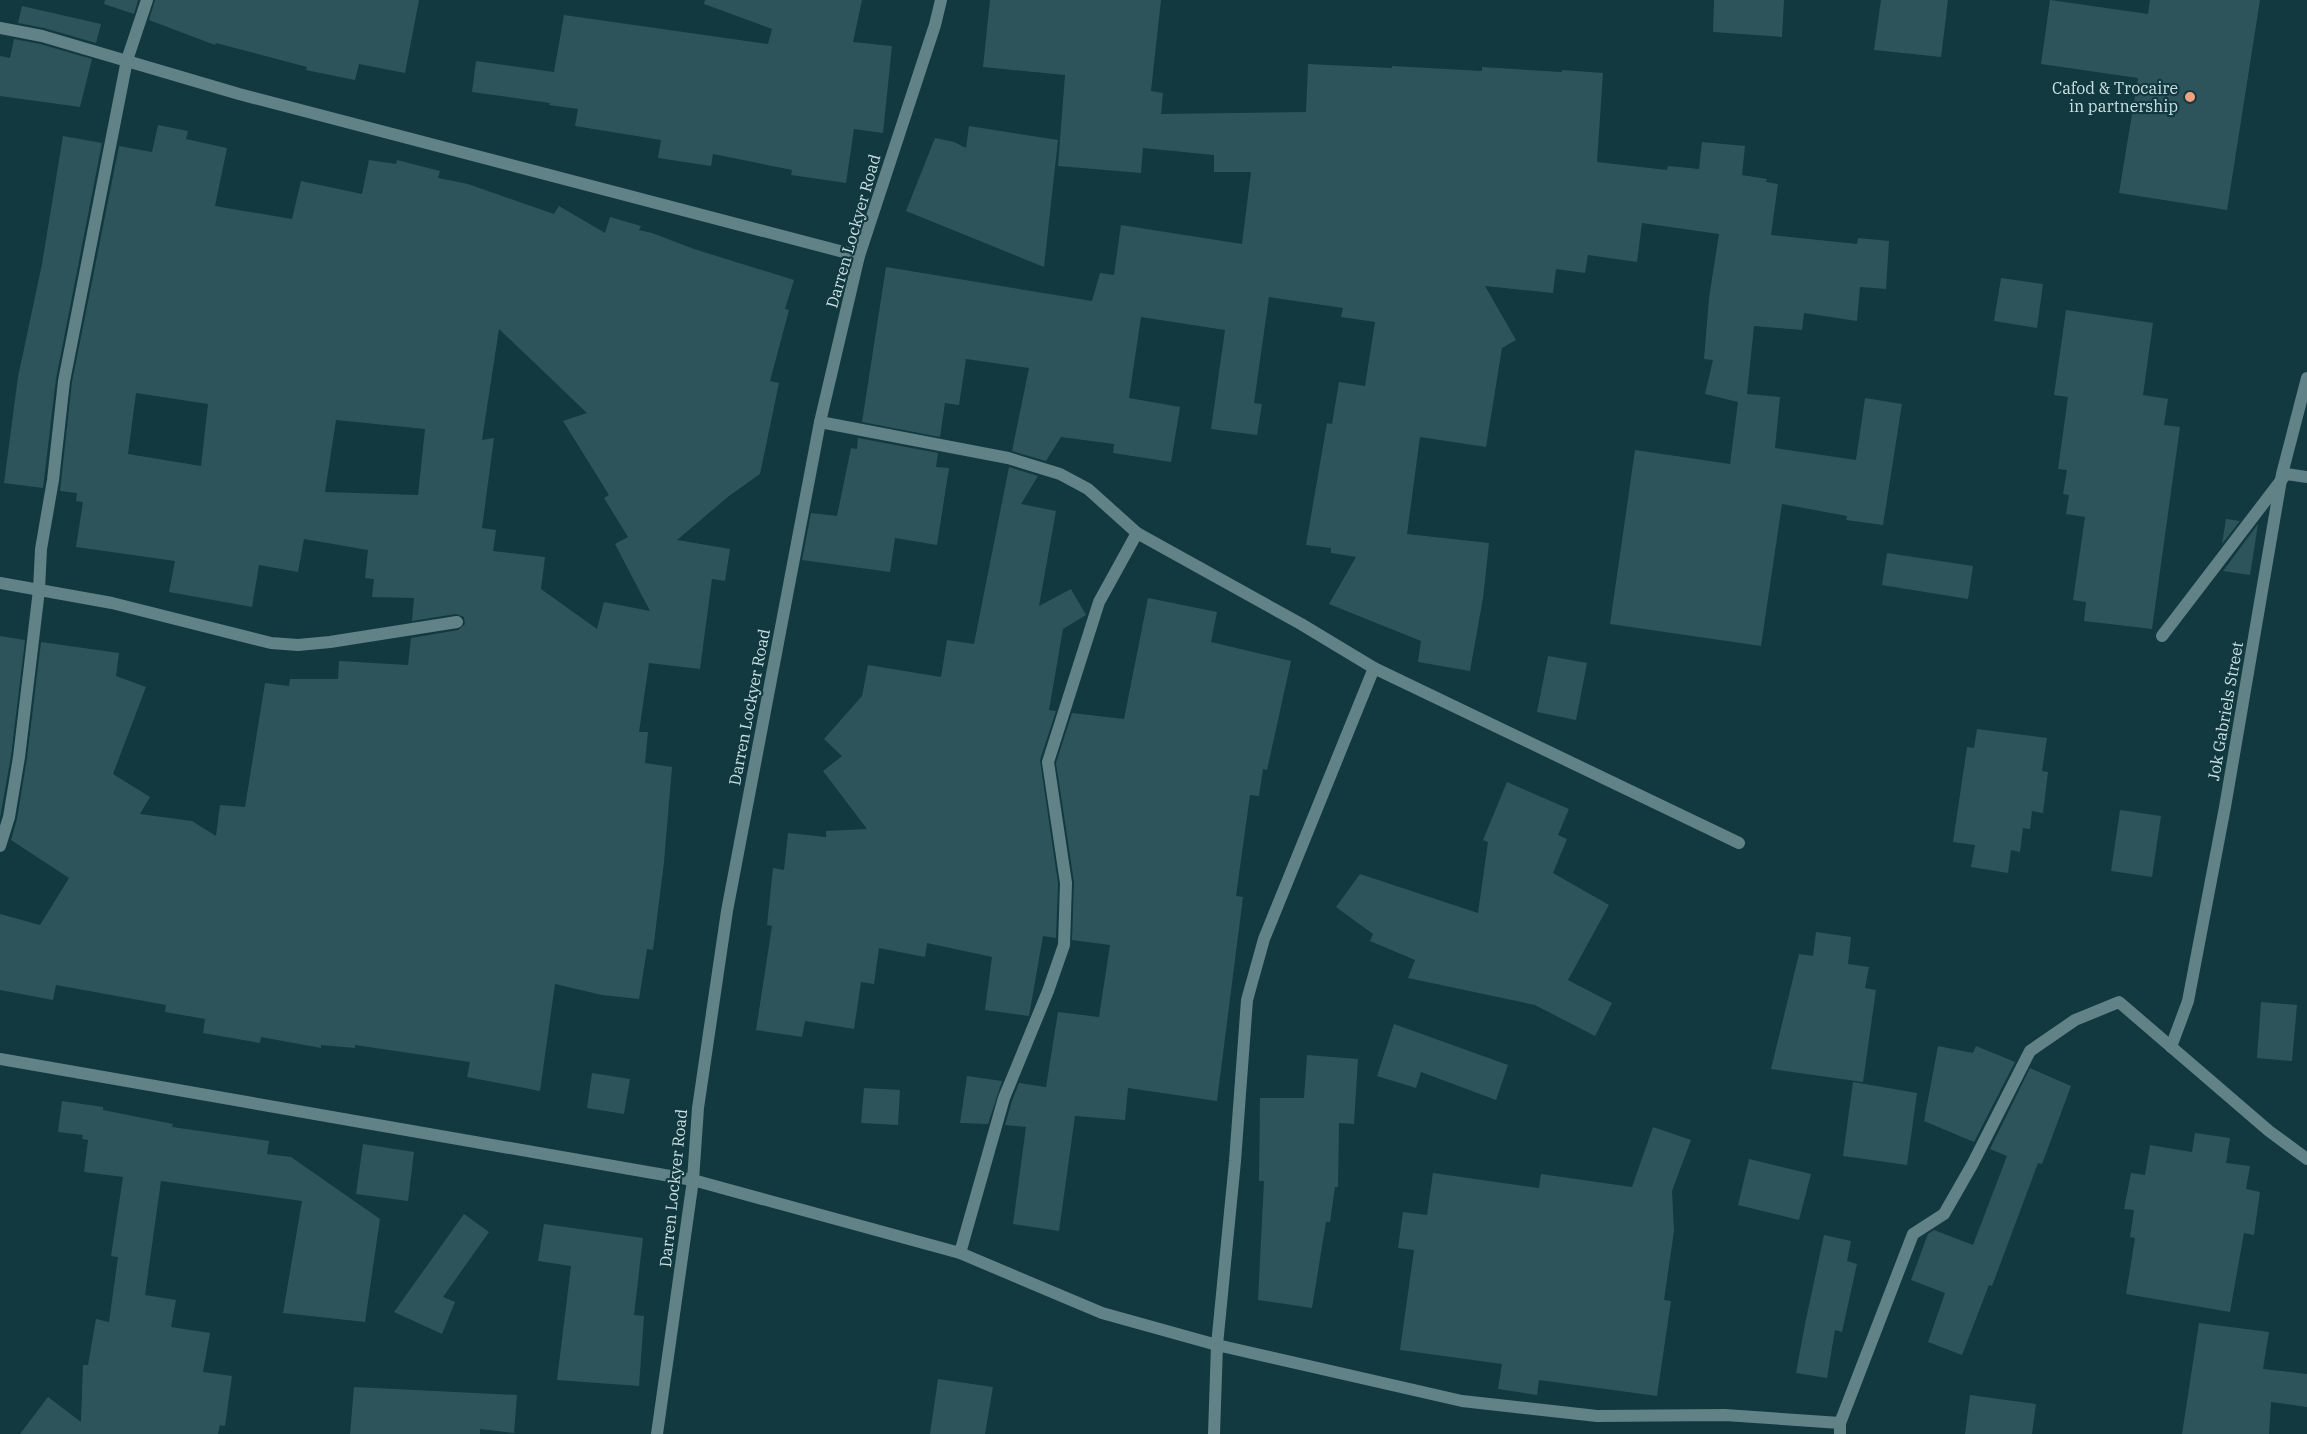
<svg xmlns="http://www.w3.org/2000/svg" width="2307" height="1434" font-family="'IBM Plex Serif',serif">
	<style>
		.building { fill: #2d545a; fill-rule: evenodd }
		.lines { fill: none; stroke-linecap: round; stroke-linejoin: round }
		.minor { stroke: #618287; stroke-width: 12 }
		.poi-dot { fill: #f2a080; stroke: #11393f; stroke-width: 2 }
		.labels { text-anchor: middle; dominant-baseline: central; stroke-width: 4.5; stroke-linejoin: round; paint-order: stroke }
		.poi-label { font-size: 16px; fill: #cce0e4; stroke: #11393f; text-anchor: end }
		.street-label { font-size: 16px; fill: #cce0e4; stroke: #11393f }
	</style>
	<rect width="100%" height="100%" fill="#11393f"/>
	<g class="building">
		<path d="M105 0H138L134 14 104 4Z"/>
		<path d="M155 0H419L405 73 359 64 355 80 306 70 307 67 216 43 215 45 149 20Z"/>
		<path d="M705 0H862L853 42 892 46 883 133 854 129 846 183 791 175 792 170 713 154 711 166 658 158 661 140 575 126 578 109 549 105 550 103 472 92 476 61 554 72 564 15 768 44 772 29 704 4Z"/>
		<path d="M990 0H1161L1151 91 1163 93 1161 114 1306 112 1308 64 1392 68V66L1482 71V67L1562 72V70L1603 73 1597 162 1667 170 1668 166 1699 169 1702 142 1745 146 1742 175 1767 179 1766 182 1778 184 1771 235 1857 244 1858 238 1889 241 1886 289 1860 287 1857 321 1804 313 1802 330 1754 326 1747 394 1780 397 1775 448 1856 460 1865 398 1902 404 1883 525 1846 520 1847 516 1782 504 1761 646 1610 624 1635 450 1730 464 1738 402 1705 394 1713 360 1704 359 1709 298 1719 234 1642 223 1637 262 1588 255 1585 273 1556 269 1553 293 1485 286 1516 340 1502 348 1486 447 1420 437 1407 534 1489 543 1483 598 1470 671 1418 662 1421 641 1329 604 1356 557 1331 553V548L1306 545 1327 423 1332 424 1339 382 1365 386 1375 322 1341 317 1343 308 1269 297 1254 403 1262 404 1257 435 1211 429 1225 330 1141 317 1129 398 1180 407 1171 462 1113 453 1114 444 1061 437 1046 461 1012 451 1029 368 966 359 959 405 945 403 940 437 862 422 886 267 1092 301 1100 273 1114 275 1121 225 1242 244 1251 172H1214V155L1143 148 1141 173 1058 166 1065 75 983 67Z"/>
		<path d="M1714 0H1784L1782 37 1713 32Z"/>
		<path d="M1881 0H1948L1941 57 1874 50Z"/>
		<path d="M2050 0 2148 14 2150 0H2260L2227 210 2119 193 2138 78 2041 64Z"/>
		<path d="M22 6 101 24 96 43 44 28 18 23Z"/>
		<path d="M14 39 40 44 92 59 80 107 0 96V56L10 58Z"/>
		<path d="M158 125 188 131 186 139 227 148 215 206 292 219 301 181 362 194 369 160 396 164 397 160 440 171 438 178 468 184 554 214 559 206 605 233 610 217 641 226 639 230 652 233 694 249 794 280 785 309 789 310 770 381 779 383 760 474 729 496 677 540 730 549 725 581 712 579 700 669 649 663 639 732H648L645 763 672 767 664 862 653 950 647 949 639 999 602 995 555 984 540 1091 467 1077 470 1062 355 1045V1048L321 1045V1048L261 1037 260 1043 203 1033 205 1019 165 1012 166 1005 56 985 53 1000 0 990V914L40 925 69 878 11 840 17 819 27 758 41 642 119 653 116 676 146 687 113 774 150 797 140 814 192 821 216 836 220 805 245 807 265 683 289 686 290 679H338L339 661 408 665 411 638 458 630 465 624 464 617 456 614 412 621 414 598 372 597 374 579 365 578 368 550 304 539 298 572 259 565 252 607 169 592 175 561 76 547 83 502 76 501 77 493 60 491 72 382 119 146 152 152ZM499 329 587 413 563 421 609 495 604 498 628 537 615 544 650 611 604 602 597 629 541 589 545 557 493 551 496 530 482 528 494 438 482 440ZM136 393 208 404 201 466 128 454ZM336 420 425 429 418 495 325 492Z"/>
		<path d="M969 126 1058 140 1044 267 906 211 935 138 954 142 966 148Z"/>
		<path d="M63 136 102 143 56 379 43 488 4 483 18 377 42 264Z"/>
		<path d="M2001 278 2043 284 2037 328 1994 321Z"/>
		<path d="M2066 310 2153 323 2143 395 2168 399 2164 425 2180 427 2152 629 2084 621 2086 602 2073 600 2085 517 2066 514 2069 495 2063 494 2067 470 2058 469 2068 397 2054 395Z"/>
		<path d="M858 438 938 453 936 467 949 468 937 545 895 538 890 572 802 560 811 513 837 516 851 448 857 449Z"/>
		<path d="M1009 467 1038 476 1021 504 1056 511 1039 606 1071 589 1086 615 1063 629 1049 710 1056 711 1040 760 1058 883 1056 938 1043 936 1029 1016 985 1010 992 957 927 943 925 957 879 948 874 984 861 982 854 1029 805 1021 802 1037 756 1030 772 926 767 925 773 868 784 870 788 833 826 837V831L867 829 823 771 842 756 824 739 862 696 868 665 941 677 947 640 974 644Z"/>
		<path d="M2226 519 2240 521 2222 544Z"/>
		<path d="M2258 524 2250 575 2223 571Z"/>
		<path d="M1887 553 1973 566 1968 599 1882 585Z"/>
		<path d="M1148 598 1217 612 1211 642 1291 661 1267 770 1263 769 1259 796 1250 795 1236 896 1243 897 1217 1101 1128 1088 1125 1120 1075 1116 1059 1231 1013 1224 1026 1127 1005 1125 1012 1101 1019 1083 1046 1087 1058 1012 1099 1017 1110 945 1072 940 1074 882 1056 763 1072 713 1124 719Z"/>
		<path d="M0 636 25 640 11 756 0 818Z"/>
		<path d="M1548 656 1587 663 1576 720 1537 712Z"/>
		<path d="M1977 729 2047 738 2042 771 2048 772 2043 813 2032 811 2030 829 2023 828 2020 852 2011 850 2008 873 1971 867 1975 845 1953 842 1967 747 1974 748Z"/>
		<path d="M1507 782 1569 809 1558 835 1567 839 1553 873 1609 905 1568 980 1612 1003 1595 1036 1535 1005 1408 978 1415 960 1370 941 1373 934 1336 907 1360 874 1478 913 1488 842 1483 840Z"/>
		<path d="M2120 810 2161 816 2152 877 2111 871Z"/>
		<path d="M1816 932 1851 937 1848 964 1869 967 1865 988 1876 990 1863 1082 1771 1069 1799 954 1813 956Z"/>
		<path d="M2261 1002 2297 1005 2292 1061 2257 1058Z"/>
		<path d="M1394 1024 1508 1065 1496 1100 1421 1072 1416 1088 1377 1076Z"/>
		<path d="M1938 1046 1973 1053 1976 1046 2015 1062 1974 1142 1924 1121Z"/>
		<path d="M1307 1055 1358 1059 1354 1124 1339 1123 1338 1187H1335L1330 1222H1326L1312 1308 1258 1300 1264 1181H1259L1260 1098H1304Z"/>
		<path d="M2030 1068 2071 1086 2042 1164 2038 1163 1992 1286 1989 1285 1962 1355 1928 1342 1945 1293 1911 1280 1928 1234 1934 1230 1973 1245 2007 1156 1990 1149Z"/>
		<path d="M592 1073 630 1079 624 1114 587 1108Z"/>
		<path d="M967 1076 1002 1081 988 1124 960 1123Z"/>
		<path d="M1853 1082 1917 1093 1907 1165 1843 1156Z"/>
		<path d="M864 1088 900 1090 898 1125 861 1123Z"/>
		<path d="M62 1101 103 1107V1110L173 1124 172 1127 269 1141 267 1154 291 1157 380 1219 365 1322 283 1313 302 1201 161 1181 145 1295 176 1300 171 1327 210 1333 203 1372 232 1376 225 1426 220 1425 218 1434H20L48 1397 81 1422 83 1365H88L96 1319 109 1322 118 1257 111 1256 123 1177 84 1172 88 1140 82 1139 83 1135 58 1132Z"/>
		<path d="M1653 1127 1691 1140 1672 1191 1674 1231 1664 1300 1671 1301 1657 1396 1539 1380 1537 1395 1498 1389 1502 1364 1400 1350 1414 1250 1398 1248 1403 1212 1427 1215 1433 1173 1539 1188 1541 1174 1632 1187Z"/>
		<path d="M2195 1133 2230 1138 2226 1163 2250 1166 2246 1189 2260 1192 2254 1235 2244 1233 2230 1312 2126 1294 2135 1238 2130 1237 2134 1210 2124 1209 2131 1173 2145 1175 2150 1145 2192 1152Z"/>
		<path d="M363 1144 414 1152 408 1201 356 1194Z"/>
		<path d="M1749 1159 1811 1174 1799 1220 1738 1205Z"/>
		<path d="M464 1214 489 1232 443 1297 455 1302 442 1334 394 1312Z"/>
		<path d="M544 1224 643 1238 634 1315 644 1316 639 1386 557 1380 571 1266 538 1261Z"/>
		<path d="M1824 1235 1851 1241 1847 1261 1857 1264 1842 1332 1835 1330 1827 1378 1796 1373 1805 1324Z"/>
		<path d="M2199 1323 2269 1332 2263 1369 2307 1374V1407L2271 1402 2269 1434H2182Z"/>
		<path d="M938 1379 993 1387 985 1434H930Z"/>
		<path d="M354 1387 517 1395 514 1433 480 1429V1434H350Z"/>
		<path d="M1970 1395 2036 1404 2032 1434H1965Z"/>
	</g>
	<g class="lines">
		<g class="minor">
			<path d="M0 28 42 36 239 94 859 256"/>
			<path d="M820 422 1008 458 1060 474 1088 489 1137 533 1301 624 1374 668 1739 843"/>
			<path d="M0 583 112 603 271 643 298 645 330 642 457 622"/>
			<path d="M2162 636 2286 474 2307 477"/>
			<path d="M0 846 9 817 19 757 39 590 41 549 53 480 64 381 127 60 147 0"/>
			<path d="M2171 1047 2188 1001 2225 807 2282 474 2307 378"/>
			<path d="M0 1059 693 1180 960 1253 1102 1313 1217 1345 1462 1401 1597 1416 1725 1415 1840 1423V1434"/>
			<path d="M960 1253 1004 1098 1048 991 1064 945 1066 883 1048 762 1099 602 1137 533"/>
			<path d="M1840 1423 1913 1234 1944 1214 1972 1165 2030 1051 2075 1020 2119 1002 2269 1131 2307 1159"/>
			<path d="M657 1434 693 1180 698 1108 727 911 820 422 859 256 935 25 941 0"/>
			<path d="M1214 1434 1217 1345 1235 1161 1247 1000 1264 939 1374 668"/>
		</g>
	</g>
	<circle class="poi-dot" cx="2190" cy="97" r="6"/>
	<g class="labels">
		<g class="poi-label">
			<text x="2178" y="88">Cafod &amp; Trocaire<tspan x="2178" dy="18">in partnership</tspan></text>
		</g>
		<g class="street-label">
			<text transform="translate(853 231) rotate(-74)">Darren Lockyer Road</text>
			<text transform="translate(749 707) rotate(-79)">Darren Lockyer Road</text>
			<text transform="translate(2225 711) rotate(-80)">Jok Gabriels Street</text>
			<text transform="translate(673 1188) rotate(-84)">Darren Lockyer Road</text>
		</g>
	</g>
</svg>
